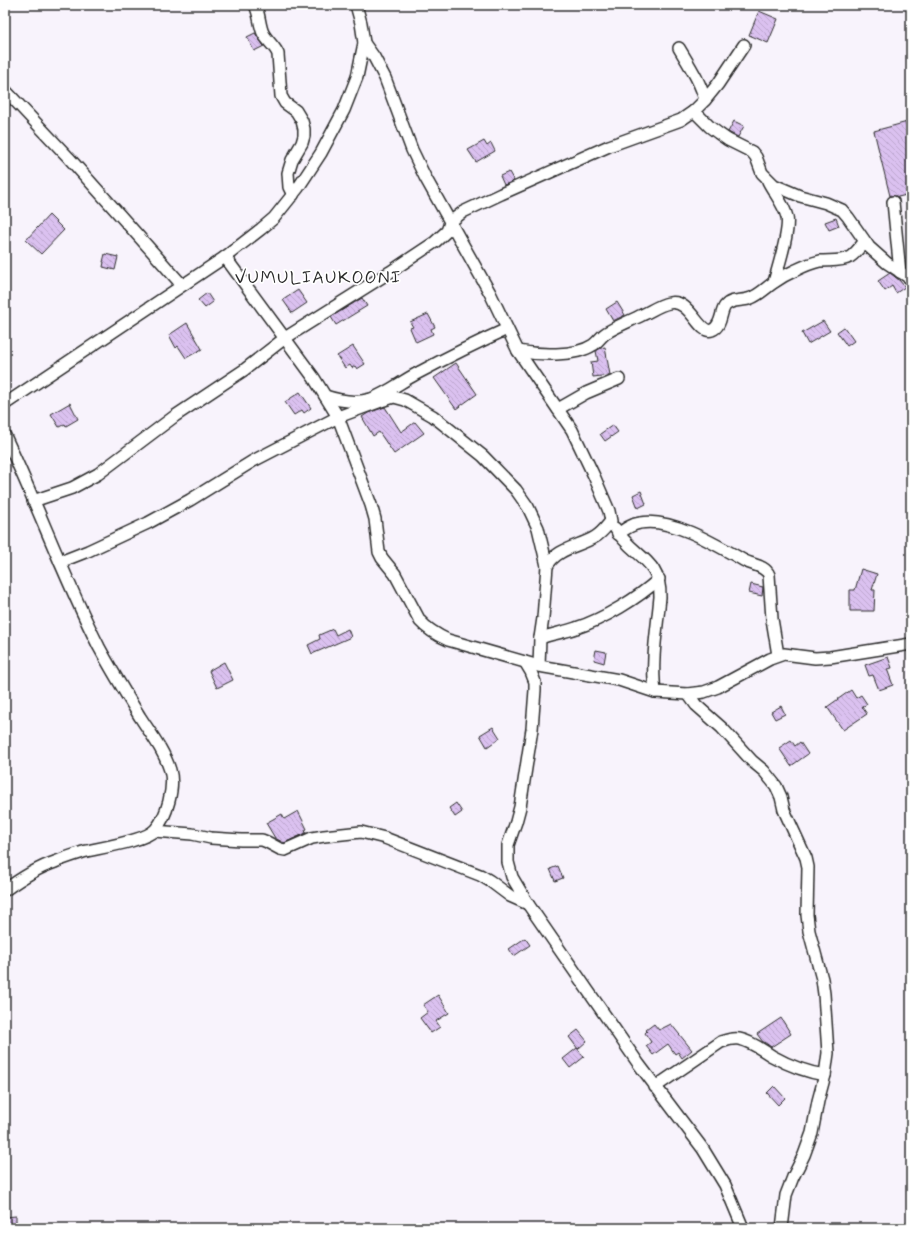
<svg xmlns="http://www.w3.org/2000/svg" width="916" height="1233" font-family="Mynerve,sans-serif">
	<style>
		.building { fill: url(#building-back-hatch); stroke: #2b2b2b }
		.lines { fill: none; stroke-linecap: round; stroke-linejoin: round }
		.minor-casing { stroke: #2b2b2b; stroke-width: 14 }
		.minor { stroke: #fff; stroke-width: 11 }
		.labels { text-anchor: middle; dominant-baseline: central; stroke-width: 3.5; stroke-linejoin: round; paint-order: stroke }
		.quarter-label { font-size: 18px; letter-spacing: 1px; fill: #2b2b2b; stroke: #fff }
	</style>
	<defs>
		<pattern id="building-back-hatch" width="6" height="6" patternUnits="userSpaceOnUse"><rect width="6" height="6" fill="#dbc1f0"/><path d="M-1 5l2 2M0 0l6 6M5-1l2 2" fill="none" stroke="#bca6ce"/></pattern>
	</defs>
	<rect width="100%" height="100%" fill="#f8f3fc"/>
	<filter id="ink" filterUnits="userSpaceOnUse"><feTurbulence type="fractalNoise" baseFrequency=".025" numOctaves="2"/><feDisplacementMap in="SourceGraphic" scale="8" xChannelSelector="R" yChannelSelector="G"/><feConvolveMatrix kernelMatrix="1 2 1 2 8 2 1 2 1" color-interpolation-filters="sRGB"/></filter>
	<g filter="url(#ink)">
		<g class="building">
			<path d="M759 11 778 19 768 43 749 35Z"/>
			<path d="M255 33 264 46 254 51 247 37Z"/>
			<path d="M734 121 744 126 738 137 728 132Z"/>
			<path d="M911 121V194L898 197 896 196H890L874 131Z"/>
			<path d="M484 141 487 146 491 143 495 151 476 162 468 150Z"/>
			<path d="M509 172 514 181 504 185 500 176Z"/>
			<path d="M49 215 64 230 41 254 26 240Z"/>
			<path d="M836 218 839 226 829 230 825 222Z"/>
			<path d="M105 254 118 257 115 270 103 267 104 262H103Z"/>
			<path d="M890 273 899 280 905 287 896 293 892 286 885 291 878 281Z"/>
			<path d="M298 290 307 303 292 313 283 300Z"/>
			<path d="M207 293 213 302 205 308 198 300Z"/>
			<path d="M362 298 367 306 336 325 331 317Z"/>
			<path d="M617 302 625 315 613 321 606 309Z"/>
			<path d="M428 314 435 327 431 329 433 334 416 342 410 328 413 327 410 322Z"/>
			<path d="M823 321 830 331 808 344 802 333Z"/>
			<path d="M187 323 202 349 186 358 178 346 176 348 169 335Z"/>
			<path d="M844 327 854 341 847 346 837 332Z"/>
			<path d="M353 346 365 364 357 369 355 366 352 368 350 365 345 368 337 356Z"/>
			<path d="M605 347 610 375 593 377 591 362 598 361 596 351 601 348Z"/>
			<path d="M456 363 477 394 456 409 434 378Z"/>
			<path d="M300 392 311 408 304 413 302 410 294 415 285 402Z"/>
			<path d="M70 403 78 419 66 426 65 424 59 427 51 414Z"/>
			<path d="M385 407 401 432 415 422 424 433 394 454 379 432 373 436 362 417 368 413Z"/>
			<path d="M613 425 618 432 605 441 600 434Z"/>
			<path d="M641 491 646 504 638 508 633 495Z"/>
			<path d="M861 569 877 574 872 590H875L874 611H850V590H855Z"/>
			<path d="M751 584 763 587 762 596 749 593Z"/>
			<path d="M333 629 336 635 348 629 351 637 312 654 308 645 320 639 319 635Z"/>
			<path d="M596 650 606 652 604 663 594 660Z"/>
			<path d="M888 657 892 668 887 669 893 685 879 690 873 675 869 676 865 665Z"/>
			<path d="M224 662 233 680 217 688 209 671H210V670Z"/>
			<path d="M851 690 856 698 861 695 867 704 862 707 867 714 843 730 827 707Z"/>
			<path d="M781 706 785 714 775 719 771 712Z"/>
			<path d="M493 727 500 738 487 747 480 735Z"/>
			<path d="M791 740 795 746 800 742 808 754 791 766 779 748Z"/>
			<path d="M456 803 462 812 455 817 449 808Z"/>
			<path d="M298 811 307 829 305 830 306 833 284 843 275 838 266 823 282 814 284 819Z"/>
			<path d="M558 866 563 878 555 881 550 869Z"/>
			<path d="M525 938 530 945 514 956 509 949Z"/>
			<path d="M438 995 449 1013 436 1021 440 1027 431 1033 420 1018 428 1012 423 1005Z"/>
			<path d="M781 1018 791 1034 771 1047 764 1042H763L757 1034Z"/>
			<path d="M654 1024 659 1030 671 1024 692 1050 682 1058 678 1052 675 1054 668 1044 653 1055 646 1046 651 1042 645 1033 647 1031 646 1030Z"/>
			<path d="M578 1030 587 1041 578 1049 569 1037Z"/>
			<path d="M577 1048 584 1057 570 1068 563 1059Z"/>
			<path d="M774 1086 785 1098 778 1105 767 1093Z"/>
			<path d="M16 1216V1224H14V1228H5V1217Z"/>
		</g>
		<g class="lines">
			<g class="minor-casing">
				<g id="minor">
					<path d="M255 5C260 15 259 24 263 33 267 41 275 46 278 54L281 96 285 103 296 111 302 121 304 129V136L302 143 292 160 288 173 289 187 293 195"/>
					<path d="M364 43 374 57 385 78 412 150 425 177 490 293 518 351 572 430 594 476 609 511 611 521C606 527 602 533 595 537 578 547 557 548 547 566"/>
					<path d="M679 48C689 65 700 81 705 100"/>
					<path d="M5 90 69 158 182 285"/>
					<path d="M694 111 710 127 718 133 728 140 752 152 756 157 762 173 774 185 800 196 826 203 842 210 848 217 869 247 887 263 911 279"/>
					<path d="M768 181C774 193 784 204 787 217 790 230 778 268 774 282"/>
					<path d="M893 202 900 272"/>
					<path d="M225 257 314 378 338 417 371 505 375 519 379 552 382 558 395 574 420 621C428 630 437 635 448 640L539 666 619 680 655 692 688 694 704 692 718 687 770 659 784 654 815 658 830 657 911 644"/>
					<path d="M518 351C538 355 575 357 593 345 598 342 601 336 606 333 617 326 630 321 642 315 651 311 659 305 669 303 691 298 698 335 712 330 722 326 720 313 725 306 732 298 742 302 751 298 759 295 766 288 773 283 780 278 787 274 794 271 802 267 811 263 820 261 830 260 841 262 850 257 856 253 860 247 864 242"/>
					<path d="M325 396C340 401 355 404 371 399 387 393 401 382 416 374 446 358 476 343 507 329"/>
					<path d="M5 404 225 257 261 229 274 218 298 188 321 153 344 110 357 77 364 43 361 23 356 5"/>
					<path d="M558 409 586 393 619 379"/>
					<path d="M5 436C38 506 64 578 99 647 112 671 126 694 140 717 151 734 164 751 170 770 175 787 167 817 155 830 145 841 99 848 83 852 74 855 64 858 55 862 37 868 20 879 5 890"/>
					<path d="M33 501 72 488 98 474 175 416 244 370 285 338 390 272 435 242 447 231 450 223 454 219 463 212 501 194 609 146 681 120 694 111 705 100 718 84 744 45"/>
					<path d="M615 528C632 557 661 558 660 597 657 630 651 659 655 692"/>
					<path d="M618 534C625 529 632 524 640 523 671 517 717 545 743 560 751 565 765 565 769 575L772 619 778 655"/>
					<path d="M60 562 88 551 148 523 190 500 253 461 338 417 381 401 394 397 405 400 433 416 483 456 516 490 528 507 538 528 547 566 543 618 540 638 539 666"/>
					<path d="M540 638C552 634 565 632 576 628 604 619 638 598 659 579"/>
					<path d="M525 662 531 672 535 682V690L532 729 520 807 516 822 508 845V862L512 877 528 904 638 1063 703 1149 725 1185 743 1228"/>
					<path d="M688 694 696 705 722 728 752 761 764 771 776 786 781 797 784 810 806 858 808 867 807 915 809 931 822 979 824 994 828 1053 825 1075 818 1101 812 1133 804 1155 793 1177 786 1195 782 1228"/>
					<path d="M154 831 192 834 211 838 241 840H262L267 842 280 849 285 850 312 838 324 836 361 832 385 838 480 875 490 881 510 896 528 904"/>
					<path d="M655 1087 721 1042C727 1040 732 1038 739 1039 751 1041 762 1050 772 1056 790 1066 805 1072 825 1075"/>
				</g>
			</g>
			<use href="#minor" class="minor"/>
		</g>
	</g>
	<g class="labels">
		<g class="quarter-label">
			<text x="318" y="278">VUMULIAUKOONI</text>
		</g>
	</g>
	<rect width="916" height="1233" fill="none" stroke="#fff" stroke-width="20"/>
	<rect x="10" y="10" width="896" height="1213" fill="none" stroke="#2b2b2b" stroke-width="1.5" filter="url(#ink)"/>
</svg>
